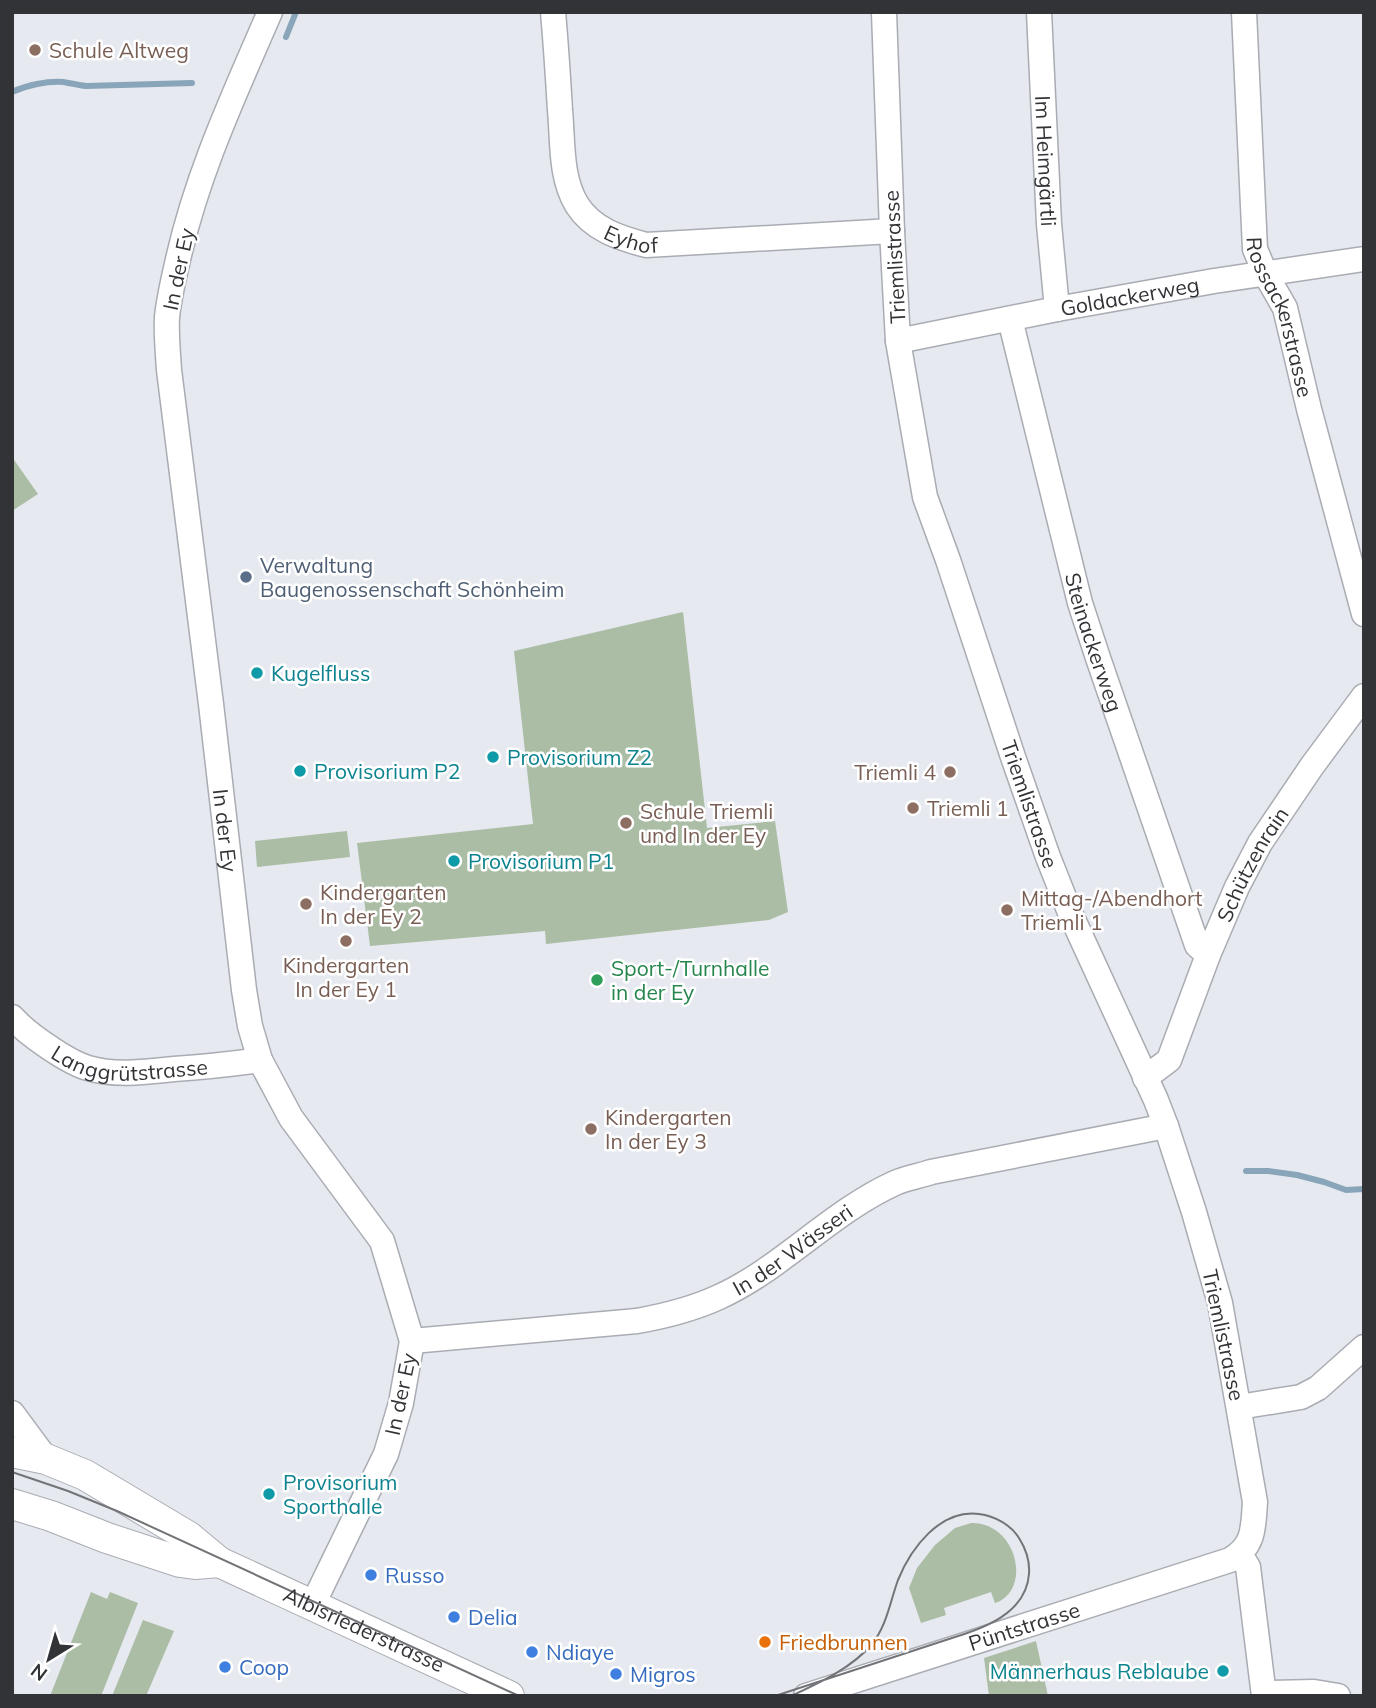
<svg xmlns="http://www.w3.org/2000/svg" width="1376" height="1708" font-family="Mulish,sans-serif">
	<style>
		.green { fill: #abbda5 }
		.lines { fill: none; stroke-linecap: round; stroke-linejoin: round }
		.stream { stroke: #89a5ba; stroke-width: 6 }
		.minor-casing { stroke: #aaacb3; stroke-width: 27 }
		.major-casing { stroke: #aaacb3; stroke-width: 32 }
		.minor { stroke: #fff; stroke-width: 24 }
		.major { stroke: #fff; stroke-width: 30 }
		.tram { stroke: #727478; stroke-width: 2 }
		.education-dot { fill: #8d6e63; stroke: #fff; stroke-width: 2.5 }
		.service-dot { fill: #5c6f8a; stroke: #fff; stroke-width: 2.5 }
		.culture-dot { fill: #0f9aa8; stroke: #fff; stroke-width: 2.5 }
		.leisure-dot { fill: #2e9e5b; stroke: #fff; stroke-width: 2.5 }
		.shop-dot { fill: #3f7fe0; stroke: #fff; stroke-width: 2.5 }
		.food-dot { fill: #e8710a; stroke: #fff; stroke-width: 2.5 }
		.labels { text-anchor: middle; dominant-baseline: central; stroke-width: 5; stroke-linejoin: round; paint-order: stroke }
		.education-label { font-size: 21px; fill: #785e54; stroke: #fff; text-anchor: start }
		.street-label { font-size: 21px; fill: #323336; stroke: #fff }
		.service-label { font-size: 21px; fill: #4e5e75; stroke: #fff; text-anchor: start }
		.culture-label { font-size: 21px; fill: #0d838f; stroke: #fff; text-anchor: start }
		.leisure-label { font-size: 21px; fill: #27864d; stroke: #fff; text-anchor: start }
		.shop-label { font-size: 21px; fill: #366cbe; stroke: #fff; text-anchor: start }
		.food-label { font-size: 21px; fill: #c56008; stroke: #fff; text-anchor: start }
	</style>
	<rect width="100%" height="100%" fill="#e6e9f0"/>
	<g class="green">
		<path d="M12 457 38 494 12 511Z"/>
		<path d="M683 612 707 828 775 821 788 912 769 920 546 944 545 931 370 946 357 843 533 824 514 651Z"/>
		<path d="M347 831 350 857 257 867 255 841Z"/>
		<path d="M971 1523C1017 1522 1033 1590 995 1603L991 1592 944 1608 946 1615 921 1623 909 1588 917 1568 935 1545 955 1528Z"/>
		<path d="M91 1592 107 1599 110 1592 138 1603 101 1696H50Z"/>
		<path d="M143 1620 174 1631 146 1696H112Z"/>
		<path d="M1036 1641 1048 1696H989L984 1658Z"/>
	</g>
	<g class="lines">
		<g class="stream">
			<path d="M286 37 296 12"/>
			<path d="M12 92C27 85 47 81 63 82 70 83 78 85 86 86L192 83"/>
			<path d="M1246 1171H1268L1297 1175 1324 1182 1346 1190 1364 1189"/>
		</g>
		<g class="minor-casing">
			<g id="minor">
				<path id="s1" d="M270 12C234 95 196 176 177 264 173 281 169 299 167 317 166 335 168 353 169 370L211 704 244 990 250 1026 260 1060 291 1118 382 1241 412 1341 401 1403 386 1454 312 1606"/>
				<path id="s2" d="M553 12C556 45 558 77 560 110 563 142 560 177 577 205 593 230 620 238 646 245L892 231"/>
				<path id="s3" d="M1039 12 1049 224 1057 309"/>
				<path id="s4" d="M1244 12 1255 249 1265 273 1285 308 1309 409 1364 614"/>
				<path id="s5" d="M1010 319 1080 603 1098 658 1197 945 1208 955"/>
				<path id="s6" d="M898 341 1057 309 1214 281 1364 259"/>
				<path id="s7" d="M12 1017C26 1033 67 1062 88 1068 115 1076 146 1072 174 1069 203 1067 231 1064 260 1060"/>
				<path id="s8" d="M1145 1078 1169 1060 1208 955 1237 887 1260 843 1312 766 1364 696"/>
				<path id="s9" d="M412 1341 637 1321C665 1316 693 1309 719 1297 781 1269 831 1212 895 1183 906 1178 919 1176 931 1172L1166 1126"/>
				<path d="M1239 1407 1301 1397 1318 1388 1364 1347"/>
				<path d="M12 1413 46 1459"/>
				<path d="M1240 1554 1248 1567 1264 1696"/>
				<path d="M1264 1693 1314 1692 1338 1696"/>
				<path id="s10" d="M806 1696 1230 1560C1255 1546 1253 1527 1255 1502L1220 1303 1194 1212 1166 1126 1156 1100 1071 915 1048 857 1013 757 948 560 925 497 898 341 892 231 884 12"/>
			</g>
		</g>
		<g class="major-casing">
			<g id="major">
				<path id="s11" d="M12 1452 46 1459 85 1475 189 1537 219 1562 509 1696"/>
				<path d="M12 1504 51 1516 107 1538 180 1562 195 1564 219 1562"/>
			</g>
		</g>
		<use href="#minor" class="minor"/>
		<use href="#major" class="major"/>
		<g class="tram">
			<path d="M12 1472 68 1491 117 1511 519 1696"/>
			<path d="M775 1696 952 1638C985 1628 1026 1613 1029 1574 1030 1561 1026 1549 1019 1538 1011 1525 995 1516 979 1514 940 1509 911 1548 898 1580 890 1602 887 1625 872 1644 852 1668 819 1683 791 1696"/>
		</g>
	</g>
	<g class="education-dot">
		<circle cx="35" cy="50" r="7"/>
		<circle cx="950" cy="772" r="7"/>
		<circle cx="913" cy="808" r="7"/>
		<circle cx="626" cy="823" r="7"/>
		<circle cx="306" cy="904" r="7"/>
		<circle cx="1007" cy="910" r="7"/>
		<circle cx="346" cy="941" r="7"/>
		<circle cx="591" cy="1129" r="7"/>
	</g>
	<circle class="service-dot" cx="246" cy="577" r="7"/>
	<g class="culture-dot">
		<circle cx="257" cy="673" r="7"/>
		<circle cx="493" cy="757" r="7"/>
		<circle cx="300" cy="771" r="7"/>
		<circle cx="454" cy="861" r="7"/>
		<circle cx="269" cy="1494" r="7"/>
		<circle cx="1223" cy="1671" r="7"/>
	</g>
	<circle class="leisure-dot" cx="597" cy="980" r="7"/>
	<g class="shop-dot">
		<circle cx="371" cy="1575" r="7"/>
		<circle cx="454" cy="1617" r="7"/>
		<circle cx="532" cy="1652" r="7"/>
		<circle cx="225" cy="1667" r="7"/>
		<circle cx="616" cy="1674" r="7"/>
	</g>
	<circle class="food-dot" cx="765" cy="1642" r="7"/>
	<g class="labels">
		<g class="education-label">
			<text x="49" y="50">Schule Altweg</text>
			<text x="936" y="772" text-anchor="end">Triemli 4</text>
			<text x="927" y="808">Triemli 1</text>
			<text x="640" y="811">Schule Triemli<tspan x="640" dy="24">und In der Ey</tspan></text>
			<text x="320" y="892">Kindergarten<tspan x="320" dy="24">In der Ey 2</tspan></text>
			<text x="1021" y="898">Mittag-/Abendhort<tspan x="1021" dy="24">Triemli 1</tspan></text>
			<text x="346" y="965" text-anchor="middle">Kindergarten<tspan x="346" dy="24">In der Ey 1</tspan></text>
			<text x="605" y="1117">Kindergarten<tspan x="605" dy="24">In der Ey 3</tspan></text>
		</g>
		<g class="street-label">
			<text stroke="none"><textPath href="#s3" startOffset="149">Im Heimgärtli</textPath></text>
			<text stroke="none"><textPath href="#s2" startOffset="262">Eyhof</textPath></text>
			<text transform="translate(894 257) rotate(-93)">Triemlistrasse</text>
			<text transform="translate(178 269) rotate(-78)">In der Ey</text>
			<text stroke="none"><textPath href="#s6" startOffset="236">Goldackerweg</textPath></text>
			<text stroke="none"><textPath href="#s4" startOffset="310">Rossackerstrasse</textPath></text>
			<text stroke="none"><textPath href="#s5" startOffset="334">Steinackerweg</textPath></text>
			<text transform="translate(1030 804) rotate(71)">Triemlistrasse</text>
			<text stroke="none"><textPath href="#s1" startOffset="840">In der Ey</textPath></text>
			<text stroke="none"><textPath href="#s8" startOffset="243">Schützenrain</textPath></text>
			<text stroke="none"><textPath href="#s7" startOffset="133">Langgrütstrasse</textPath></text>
			<text stroke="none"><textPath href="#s9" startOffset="399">In der Wässeri</textPath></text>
			<text transform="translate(1224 1335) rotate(78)">Triemlistrasse</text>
			<text transform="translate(400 1394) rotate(-78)">In der Ey</text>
			<text stroke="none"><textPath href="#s10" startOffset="229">Püntstrasse</textPath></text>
			<text stroke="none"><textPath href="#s11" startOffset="397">Albisriederstrasse</textPath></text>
		</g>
		<g class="service-label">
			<text x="260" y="565">Verwaltung<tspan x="260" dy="24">Baugenossenschaft Schönheim</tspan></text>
		</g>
		<g class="culture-label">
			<text x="271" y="673">Kugelfluss</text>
			<text x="507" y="757">Provisorium Z2</text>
			<text x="314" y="771">Provisorium P2</text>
			<text x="468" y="861">Provisorium P1</text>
			<text x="283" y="1482">Provisorium<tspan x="283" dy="24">Sporthalle</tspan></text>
			<text x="1209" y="1671" text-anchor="end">Männerhaus Reblaube</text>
		</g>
		<g class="leisure-label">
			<text x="611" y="968">Sport-/Turnhalle<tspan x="611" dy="24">in der Ey</tspan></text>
		</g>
		<g class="shop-label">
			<text x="385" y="1575">Russo</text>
			<text x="468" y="1617">Delia</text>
			<text x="546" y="1652">Ndiaye</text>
			<text x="239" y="1667">Coop</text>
			<text x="630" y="1674">Migros</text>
		</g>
		<g class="food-label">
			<text x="779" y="1642">Friedbrunnen</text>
		</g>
	</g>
	<rect width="1376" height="1708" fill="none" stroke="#323336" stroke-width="28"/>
	<g transform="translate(49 1659) rotate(217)" stroke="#ffffff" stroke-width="5" paint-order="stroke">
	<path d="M0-5L12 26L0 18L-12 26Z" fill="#323336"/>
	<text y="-10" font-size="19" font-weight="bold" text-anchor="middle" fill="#323336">N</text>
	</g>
</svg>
